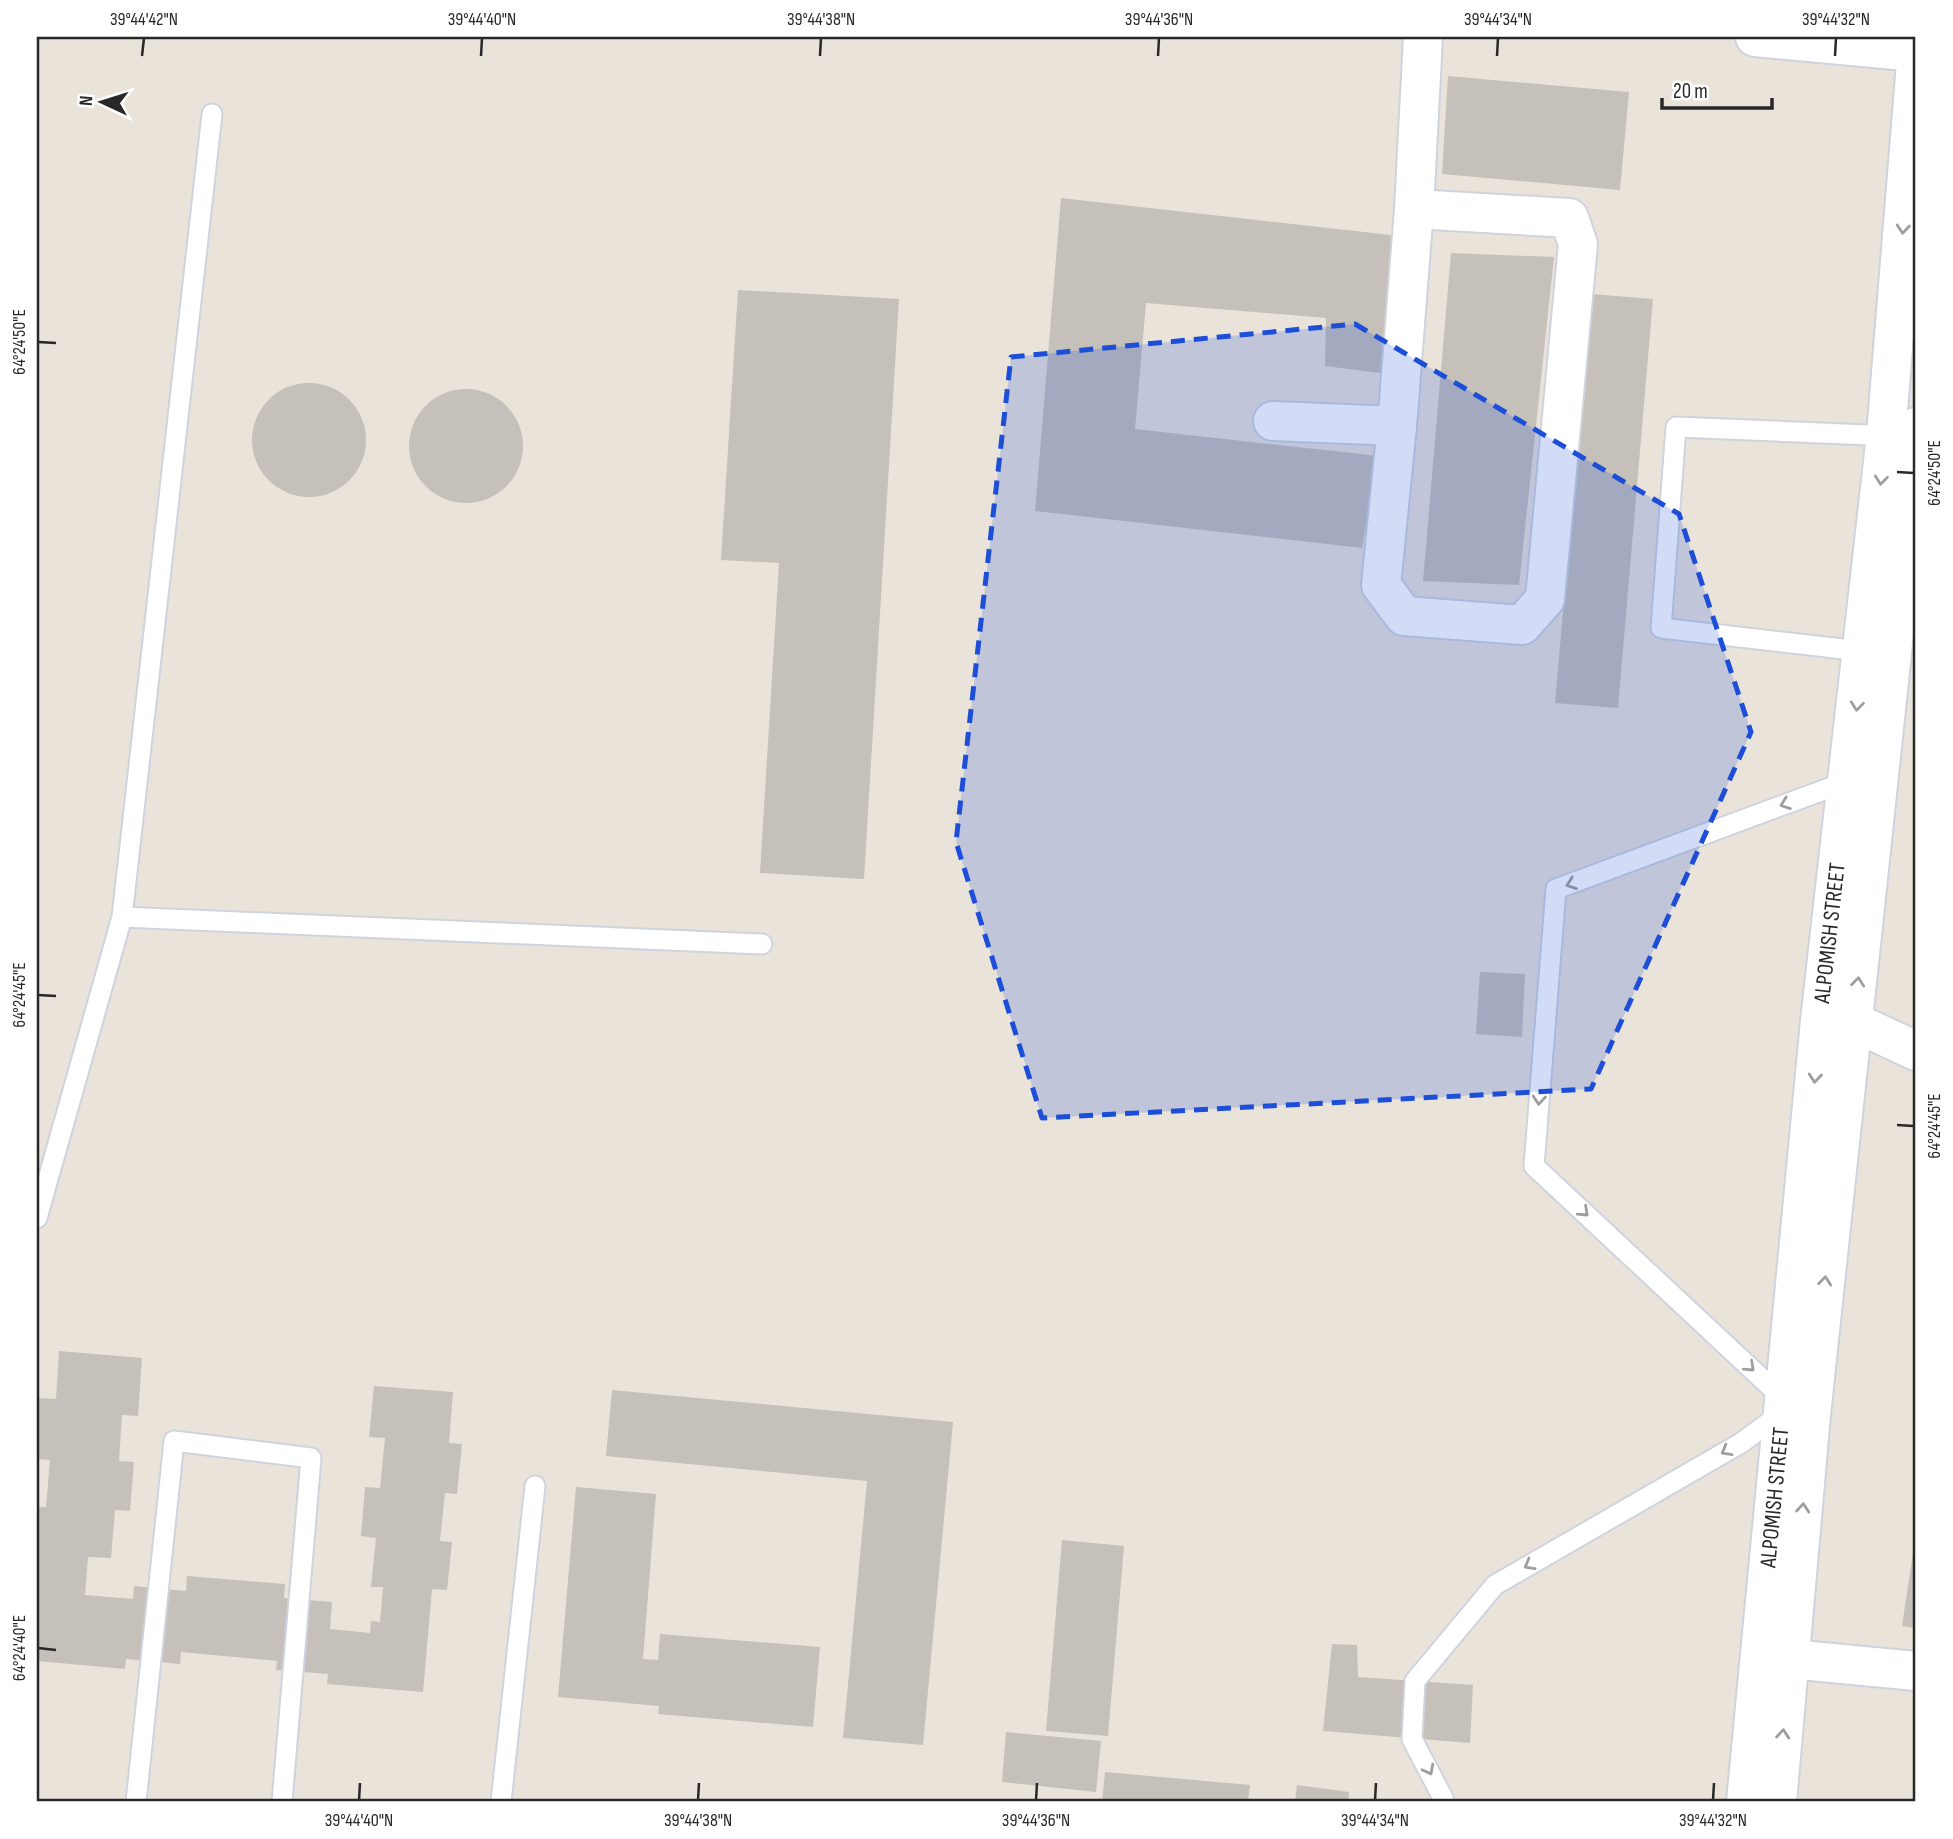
<svg xmlns="http://www.w3.org/2000/svg" width="1953" height="1839" font-family="'Sofia Sans Condensed',sans-serif">
	<style>
		.building { fill: #c5c0ba }
		.lines { fill: none; stroke-linecap: round; stroke-linejoin: round }
		.service-casing { stroke: #cfd3e0; stroke-width: 23 }
		.minor-casing { stroke: #cfd3e0; stroke-width: 42 }
		.secondary-casing { stroke: #cfd3e0; stroke-width: 42 }
		.service { stroke: #fff; stroke-width: 19 }
		.minor { stroke: #fff; stroke-width: 38 }
		.secondary { stroke: #fff; stroke-width: 38 }
		.oneway { stroke: #9e9e9e }
		.marked { fill: #1d4ed8; fill-opacity: 0.2; stroke: #1d4ed8; stroke-width: 5; stroke-dasharray: 14 9; stroke-linejoin: round }
		.ticks { fill: none; stroke: #282828; stroke-width: 2.5 }
		.labels { text-anchor: middle; dominant-baseline: central; stroke-width: 6; stroke-linejoin: round; paint-order: stroke }
		.street-label { font-size: 23px; fill: #282828; stroke: #fff }
		.neatline { fill: none; stroke: #282828; stroke-width: 2.5 }
		.ticks-label { font-size: 18px; text-anchor: middle; fill: #282828 }
	</style>
	<rect width="100%" height="100%" fill="#eae3da"/>
	<g class="building">
		<path d="M1448 76 1629 92 1620 190 1442 174Z"/>
		<path d="M1061 198 1400 236 1388 374 1325 366 1326 318 1146 303 1135 429 1379 456 1362 548 1035 511Z"/>
		<path d="M1451 253 1554 257 1519 585 1423 581Z"/>
		<path d="M738 290 899 299 864 879 760 873 779 563 721 560Z"/>
		<path d="M1591 294 1653 299 1618 708 1555 703Z"/>
		<circle cx="309" cy="440" r="57"/>
		<circle cx="466" cy="446" r="57"/>
		<path d="M1480 972 1525 974 1522 1037 1476 1034Z"/>
		<path d="M59 1351 142 1358 138 1416 122 1415 119 1461 134 1462 130 1511 115 1510 111 1558 88 1557 85 1595 133 1599 134 1586 186 1591 187 1576 285 1584 284 1598 332 1602 330 1629 370 1633 371 1621 380 1622 383 1587H371L376 1538 361 1536 365 1487 380 1488 385 1438 369 1437 374 1386 453 1392 449 1443 462 1444 457 1494 445 1493 440 1541 452 1542 447 1590 432 1589 423 1692 327 1684 328 1674 276 1670 277 1661 181 1652 180 1664 126 1659 125 1669 37 1661V1507H46L50 1460 37 1459V1432L39 1398 56 1399Z"/>
		<path d="M612 1390 953 1422 923 1745 843 1738 867 1481 606 1456Z"/>
		<path d="M576 1487 656 1494 643 1659 658 1660 660 1634 820 1647 813 1727 658 1714 659 1706 558 1697Z"/>
		<path d="M1915 1539H1916V1628L1902 1626Z"/>
		<path d="M1062 1540 1124 1546 1108 1736 1046 1731Z"/>
		<path d="M1332 1644 1357 1645 1358 1677 1473 1685 1470 1743 1323 1731Z"/>
		<path d="M1006 1732 1101 1741 1096 1792 1002 1782Z"/>
		<path d="M1105 1772 1250 1785 1248 1802H1102Z"/>
		<path d="M1297 1785 1349 1792 1348 1802H1295Z"/>
	</g>
	<g class="lines">
		<g class="service-casing">
			<g id="service">
				<path d="M1869 652 1661 628 1676 427 1893 436"/>
				<path d="M122 917 762 944"/>
				<path d="M37 1218 122 917 212 114"/>
				<path d="M1789 1395 1774 1390 1534 1166 1556 889 1851 780"/>
				<path d="M136 1802 174 1441 311 1458 282 1802"/>
				<path d="M501 1802 535 1486"/>
				<path d="M1444 1802 1443 1798 1412 1739 1415 1681 1495 1585 1741 1443 1782 1413"/>
			</g>
		</g>
		<g class="minor-casing">
			<g id="minor">
				<path d="M1755 37 1916 52"/>
				<path d="M1273 421 1397 426 1414 209 1423 37"/>
				<path d="M1397 426 1381 585 1404 616 1522 625 1545 599 1578 244 1569 218 1414 209"/>
				<path d="M1822 1021 1854 1022 1916 1051"/>
				<path d="M1763 1641 1790 1659 1916 1671"/>
			</g>
		</g>
		<g class="secondary-casing">
			<g id="secondary">
				<path id="s1" d="M1746 1802 1820 1021 1886 435 1916 63"/>
				<path d="M1777 1802 1811 1415 1916 427"/>
			</g>
		</g>
		<use href="#service" class="service"/>
		<use href="#minor" class="minor"/>
		<use href="#secondary" class="secondary"/>
	</g>
	<defs><path id="oneway-chevron" d="M-2-3.5L2.5 0L-2 3.5" fill="none" stroke-width="1.6" stroke-linecap="round" stroke-linejoin="round" transform="scale(1.75)"/></defs>
	<g class="oneway">
		<use href="#oneway-chevron" transform="translate(1903 229) rotate(95)"/>
		<use href="#oneway-chevron" transform="translate(1881 480) rotate(96)"/>
		<use href="#oneway-chevron" transform="translate(1857 706) rotate(96)"/>
		<use href="#oneway-chevron" transform="translate(1785 804) rotate(160)"/>
		<use href="#oneway-chevron" transform="translate(1571 884) rotate(160)"/>
		<use href="#oneway-chevron" transform="translate(1858 982) rotate(-84)"/>
		<use href="#oneway-chevron" transform="translate(1815 1078) rotate(95)"/>
		<use href="#oneway-chevron" transform="translate(1539 1100) rotate(95)"/>
		<use href="#oneway-chevron" transform="translate(1584 1212) rotate(43)"/>
		<use href="#oneway-chevron" transform="translate(1825 1281) rotate(-84)"/>
		<use href="#oneway-chevron" transform="translate(1750 1367) rotate(43)"/>
		<use href="#oneway-chevron" transform="translate(1726 1451) rotate(150)"/>
		<use href="#oneway-chevron" transform="translate(1803 1508) rotate(-85)"/>
		<use href="#oneway-chevron" transform="translate(1529 1565) rotate(150)"/>
		<use href="#oneway-chevron" transform="translate(1783 1734) rotate(-85)"/>
		<use href="#oneway-chevron" transform="translate(1429 1770) rotate(62)"/>
	</g>
	<path class="marked" d="M1355 324 1679 514 1751 732 1591 1089 1042 1118 956 842 1011 357Z"/>
	<path class="ticks" d="M142 56 144 38M481 56 482 38M820 56 821 38M1158 56 1159 38M1497 56 1498 38M1835 56 1836 38M38 342 56 343M1897 472 1914 473M38 995 56 996M1897 1125 1914 1126M38 1648 56 1650M359 1800 360 1783M698 1800 699 1783M1036 1800 1037 1783M1375 1800 1376 1783M1713 1800 1714 1783"/>
	<g class="labels">
		<g class="street-label">
			<text stroke="none"><textPath href="#s1" startOffset="873">ALPOMISH STREET</textPath></text>
			<text stroke="none"><textPath href="#s1" startOffset="306">ALPOMISH STREET</textPath></text>
		</g>
	</g>
	<rect width="1953" height="1839" fill="none" stroke="#ffffff" stroke-width="77"/>
	<g transform="translate(102 102) rotate(274)" stroke="#ffffff" stroke-width="5" paint-order="stroke">
	<path d="M0-5L12 26L0 18L-12 26Z" fill="#282828"/>
	<text y="-10" font-size="19" font-weight="bold" text-anchor="middle" fill="#282828">N</text>
	</g>
	<path d="M1662 98v10h110v-10" fill="none" stroke="#282828" stroke-width="3.5"/>
	<text x="1673" y="98" font-size="21" fill="#282828" stroke="#ffffff" stroke-width="5" paint-order="stroke">20 m</text>
	<rect x="38" y="38" width="1876" height="1762" class="neatline"/>
	<g class="ticks-label">
		<text x="144" y="25">39°44'42"N</text>
		<text x="482" y="25">39°44'40"N</text>
		<text x="821" y="25">39°44'38"N</text>
		<text x="1159" y="25">39°44'36"N</text>
		<text x="1498" y="25">39°44'34"N</text>
		<text x="1836" y="25">39°44'32"N</text>
		<text transform="translate(19 342) rotate(-90)" y="6">64°24'50"E</text>
		<text transform="translate(1934 473) rotate(-90)" y="6">64°24'50"E</text>
		<text transform="translate(19 995) rotate(-90)" y="6">64°24'45"E</text>
		<text transform="translate(1934 1126) rotate(-90)" y="6">64°24'45"E</text>
		<text transform="translate(19 1648) rotate(-90)" y="6">64°24'40"E</text>
		<text x="359" y="1826">39°44'40"N</text>
		<text x="698" y="1826">39°44'38"N</text>
		<text x="1036" y="1826">39°44'36"N</text>
		<text x="1375" y="1826">39°44'34"N</text>
		<text x="1713" y="1826">39°44'32"N</text>
	</g>
</svg>
